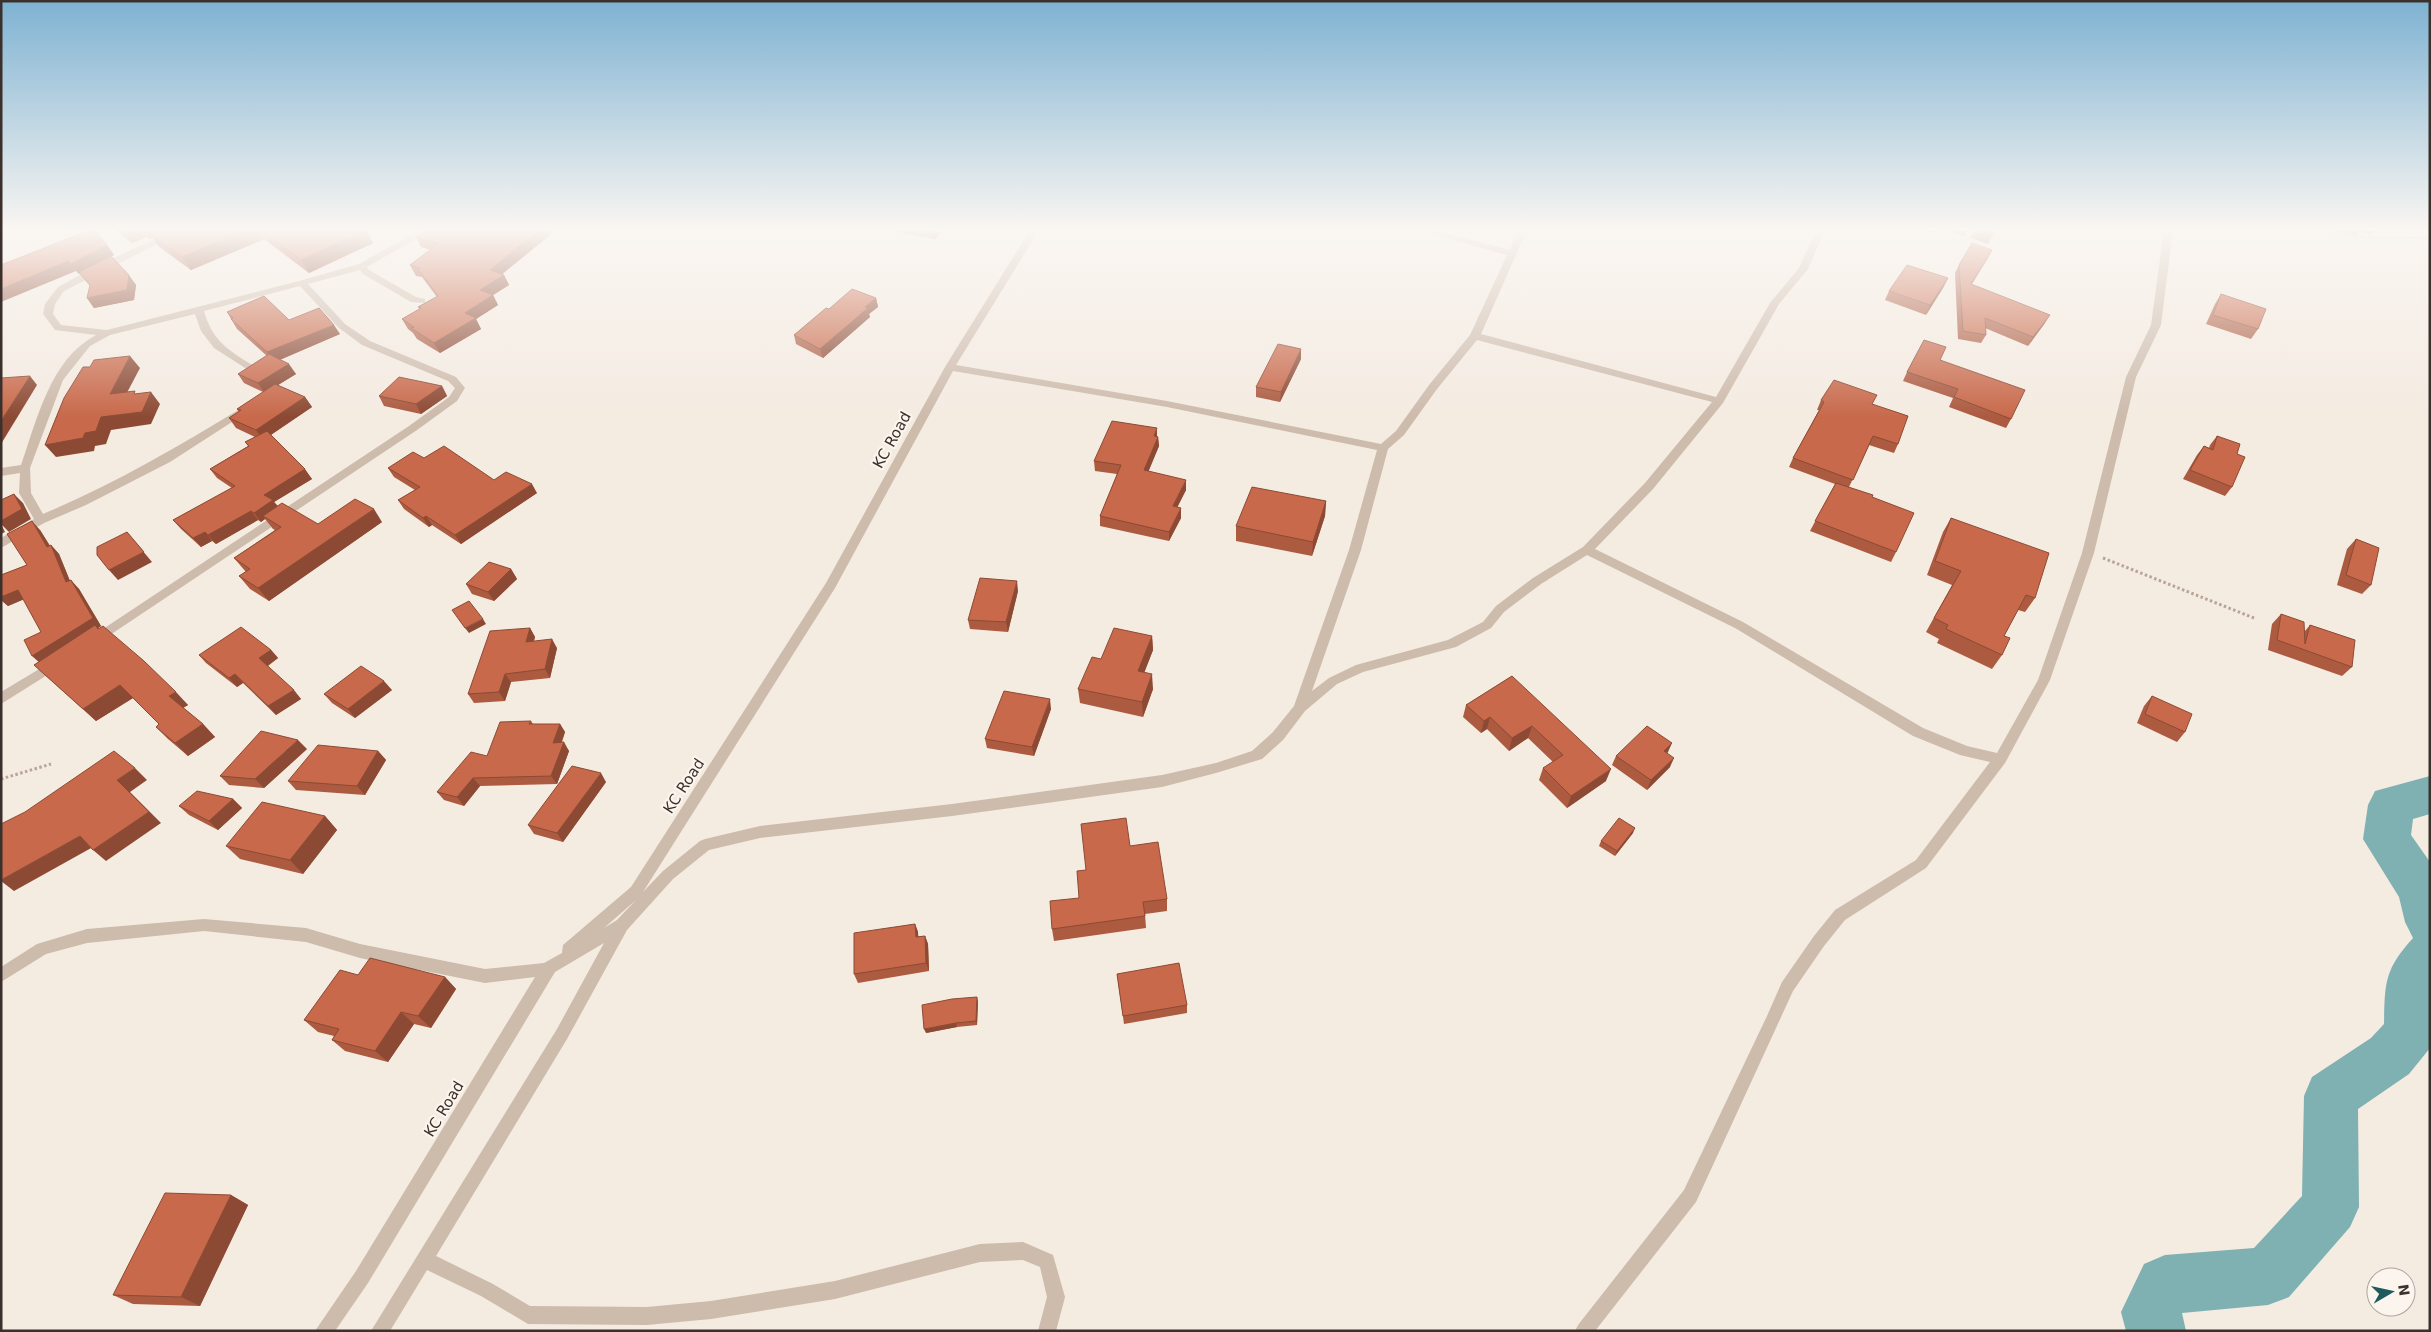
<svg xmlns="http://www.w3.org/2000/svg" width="2431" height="1332" font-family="'DejaVu Sans',sans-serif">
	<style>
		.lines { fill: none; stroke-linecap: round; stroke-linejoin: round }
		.river { fill: #7fb0b2; fill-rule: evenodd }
		.path-far1 { stroke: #b9a596; stroke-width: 2.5; stroke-dasharray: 2 2; stroke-linecap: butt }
		.path { stroke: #b9a596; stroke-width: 3; stroke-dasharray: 2.5 2.5; stroke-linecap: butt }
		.minor { fill: #cdbbac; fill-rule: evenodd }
		.wall { fill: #ac5a40 }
		.shaded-wall { fill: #8c4a34 }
		.building { fill: #c8694b; stroke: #8c4a34 }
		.labels { text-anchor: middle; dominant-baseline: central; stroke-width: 4.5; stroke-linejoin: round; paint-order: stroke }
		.street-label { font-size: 15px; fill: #3b302b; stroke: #fbf5ee }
	</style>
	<rect width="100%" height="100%" fill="#f4ebe1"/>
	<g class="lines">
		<path class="river" d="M2430 776V814L2413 819 2411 835 2430 862V1048L2409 1074 2358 1109 2359 1207 2350 1227 2289 1297 2268 1305 2182 1313 2186 1331H2126L2121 1312 2144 1264 2165 1255 2254 1248 2302 1196 2304 1096 2312 1077 2371 1038 2384 1024C2385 983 2384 970 2413 938L2405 922 2399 897 2363 839 2368 805 2375 791Z"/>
		<path class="path-far1" d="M2309 230 2353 237 2430 238"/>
		<g class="path">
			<path d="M2103 558 2254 618"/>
			<path d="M1 779 51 764"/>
		</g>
		<g class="minor">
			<path d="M173 230H185L64 291 55 304 53 314 61 325 107 330 299 281 359 264 420 230H431L367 267 369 270 416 297 425 299V303L411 302 363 274 360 270 308 284 345 324 370 341 456 377 465 388 457 401 417 430 95 645 89 640 91 637 409 426 449 397 455 388 448 381 362 345 339 328 300 286 204 311C213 343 230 351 257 368L258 370 253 373 214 348 201 331 195 314 110 335 90 346 63 380 30 468 31 493 43 514C112 485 176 448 240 409H248L249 411 170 462 86 505 44 523 1 548V538L34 519 19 493 20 473 1 476V468L21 465C37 420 50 359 96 335L55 330 43 314 45 304 58 287 95 267Z"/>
			<path d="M1030 230H1039L956 365 1167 401 1381 444 1396 431 1429 385 1470 335 1507 255 1417 230H1434L1510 250 1518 230H1527L1481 334 1716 397 1770 303 1799 268 1816 230H1825L1808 269 1779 304 1723 403 1653 489 1595 549 1743 622 1923 728 1967 746 1997 753 2038 680 2082 553 2126 377 2151 325 2164 230H2173L2161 325 2136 377 2094 553 2050 680 2005 763 1926 868 1845 920 1824 946 1793 991 1696 1202 1595 1331H1575L1578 1325 1684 1190 1767 1016 1782 982 1814 936 1835 910 1916 860 1990 762 1960 755 1913 736 1735 628 1587 555 1541 584 1504 612 1491 628 1456 647 1363 672 1337 684 1305 711 1283 740 1262 759 1216 773 1162 787 952 816 760 838 709 850 673 879 627 930 567 1039 436 1256 493 1284 530 1306 647 1307 711 1301 835 1281 980 1244 1023 1242 1053 1255 1065 1297 1056 1331H1038L1047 1297 1040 1267 1023 1260 980 1262 835 1299 711 1319 647 1325 528 1324 481 1296 427 1270 390 1331H371L557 1029 604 943 555 972 368 1283 335 1331H315L356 1271 535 977 485 983 360 958 306 942 204 931 87 943 46 954 1 982V967L37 944 87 929 204 919 306 928 360 944 485 969 544 963 562 953 563 945 631 887 826 583 945 367ZM1477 340 1712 402 1645 483 1583 547 1533 578 1496 606 1483 622 1448 640 1356 665 1329 678 1312 691 1361 550 1388 449 1404 435 1437 389ZM953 371 1167 407 1377 450 1349 550 1294 706 1273 732 1252 751 1216 763 1162 775 952 804 760 826 705 839 700 841 663 871 643 892 835 588ZM636 900 617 920 604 928Z"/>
			<path d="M56 659 60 661 62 664 60 667 1 704V692Z"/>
		</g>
	</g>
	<g class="wall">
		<path d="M115 230H366L373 243 309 273 264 239 191 270 158 246 153 238 149 239 146 237 132 243Z"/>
		<path d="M426 230H556L502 274 504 275 509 285 493 295 498 305 476 319 481 329 440 353 417 339 413 333 408 329 402 319 420 309 418 307 437 297 422 277 416 276 410 265 431 250 421 247 416 237Z"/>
		<path d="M895 230H942L935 239 896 232Z"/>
		<path d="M1924 230H1936L1934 233Z"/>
		<path d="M1944 230H1967L1964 236Z"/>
		<path d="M1974 230H1995L1988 244 1971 238Z"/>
		<path d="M2330 230H2375L2372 234 2359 232 2356 236Z"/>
		<path d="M107 245 114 255 111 256 136 285 134 300 94 308 87 298 90 286 79 273V274L76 271 1 265Z"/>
		<path d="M1992 250 1971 284 2045 323 2028 346 1985 328 1986 335 1981 343 1958 339 1955 273 1959 265Z"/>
		<path d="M1948 278 1943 288 1926 315 1885 300 1889 291Z"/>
		<path d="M2221 294 2258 329 2251 339 2206 324 2215 304Z"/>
		<path d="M876 298 878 307 869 314 870 317 823 358 796 344 794 335 829 309Z"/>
		<path d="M227 312 289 320 340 334 280 360 296 374 278 385 305 397 312 407 271 435 312 479 274 502 278 506 318 524 382 522 269 601 250 589 239 576 246 572 234 558 275 530 273 529 265 519 261 522 258 520 216 544 212 541 201 547 181 529 173 520 232 488 217 478 210 469 248 446 245 442 255 437 236 428 229 418 239 412 237 409 263 392 244 383 238 374 267 356 237 329Z"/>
		<path d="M1301 359 1280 402 1256 397V387Z"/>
		<path d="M1940 360 2011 419 2006 428 1949 407 1953 398 1903 381 1907 372Z"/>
		<path d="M442 386 447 396 421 414 384 406 379 396Z"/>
		<path d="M1821 400 1873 404 1898 444 1894 453 1869 445 1849 487 1872 497 1896 552 1891 562 1810 531 1835 484 1789 467 1793 458 1819 410H1817Z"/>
		<path d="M1157 436 1158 437 1159 446 1148 471 1186 490 1177 507 1181 518 1169 541 1100 526V516L1117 474 1095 471 1094 461Z"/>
		<path d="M2217 436 2237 454 2232 487 2225 496 2183 479 2197 455 2204 446 2209 448 2210 445Z"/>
		<path d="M424 458 494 480 537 493 461 544 432 525 429 527 404 509 398 500 415 490 394 477 388 468Z"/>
		<path d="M1326 501 1325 516 1312 556 1236 541V526Z"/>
		<path d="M1951 518 2035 598 2025 612 2018 610 2004 636 2002 655 1992 669 1937 643 1939 639 1926 632 1952 585 1927 575 1943 532Z"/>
		<path d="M40 530 50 546 51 545 59 554 70 581 79 589 101 626 98 628 188 705 183 708 203 724 215 737 188 756 168 739 156 727 159 724 133 698 96 721 34 665 39 662 41 632 24 599 8 606 1 600V575L27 565Z"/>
		<path d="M2356 539 2371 585 2362 594 2337 585 2347 549Z"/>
		<path d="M511 569 517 579 494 601 472 594 466 584Z"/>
		<path d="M1018 591 1008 632 970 629 968 620Z"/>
		<path d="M2281 614 2305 631 2310 625 2352 667 2342 676 2268 650 2272 624Z"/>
		<path d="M530 628 535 637 534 641 557 648 550 678 511 682 505 701 474 703 468 694Z"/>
		<path d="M1152 636 1153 650 1144 673 1153 689 1143 717 1080 703 1078 689 1101 659Z"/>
		<path d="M271 650 278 658 268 666 301 699 276 715 243 683 237 687 206 663 199 655Z"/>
		<path d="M1512 676 1606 781 1567 808 1539 780 1543 768 1553 762 1528 738 1509 751 1487 729 1481 733 1463 717 1466 705Z"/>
		<path d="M392 690 355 718 332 703 324 694Z"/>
		<path d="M2152 696 2185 732 2177 742 2137 723 2144 706Z"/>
		<path d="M1051 709 1034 756 987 748 985 739Z"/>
		<path d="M531 721 533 724H560L565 732 562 742 569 751 557 784 480 786 464 806 444 800 437 792 487 756Z"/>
		<path d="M307 749 264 788 229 785 220 776Z"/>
		<path d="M378 751 386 760 365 795 296 790 288 781Z"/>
		<path d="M1668 752 1667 753 1670 767 1647 790 1612 765 1616 756Z"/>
		<path d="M606 782 563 842 534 834 528 825Z"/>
		<path d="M233 799 242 808 218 830 189 815 179 806Z"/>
		<path d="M325 816 337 830 303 874 240 859 226 846Z"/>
		<path d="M1633 833 1615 856 1599 846 1601 841Z"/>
		<path d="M1130 846 1167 899V911L1145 914 1146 928 1054 941 1052 929 1079 898 1086 870Z"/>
		<path d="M915 924 918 932V937L925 936 928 944 929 971 858 983 854 974Z"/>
		<path d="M1117 974 1187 1005V1013L1124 1024Z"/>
		<path d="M358 975 445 977 456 989 431 1028 414 1024 388 1062 345 1051 332 1040 334 1036 318 1032 304 1020Z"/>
		<path d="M978 1001 977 1025 957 1027 926 1033Z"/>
		<path d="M231 1195 248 1205 200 1306 133 1304 113 1295Z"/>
	</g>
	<g class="shaded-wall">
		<path d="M132 230H142L146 237 132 243 126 233Z"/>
		<path d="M143 230H168L149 233 153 238 149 239Z"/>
		<path d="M246 230H258L264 239 191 270 182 257Z"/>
		<path d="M365 230H366L373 243 309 273 301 260Z"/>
		<path d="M539 230H556L495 280 490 270Z"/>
		<path d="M933 230H942L935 239Z"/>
		<path d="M107 245 114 255 79 274 71 264Z"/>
		<path d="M1992 250 1988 258 1967 292 1971 284Z"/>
		<path d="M68 261 76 271 1 302V289Z"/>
		<path d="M129 275 136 285 134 300 94 308 87 298Z"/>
		<path d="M504 275 509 285 493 295 498 305 476 319 481 329 440 353 434 343 465 313 480 290Z"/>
		<path d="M1948 278 1943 288 1926 315 1930 305Z"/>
		<path d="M876 298 878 307 869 314 870 317 823 358 820 349Z"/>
		<path d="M2050 315 2045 323 2028 346 2033 337Z"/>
		<path d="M334 325 340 334 274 362 267 352Z"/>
		<path d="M1301 349V359L1280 402 1281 392Z"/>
		<path d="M130 356 140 368 120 406 110 394Z"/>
		<path d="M289 364 296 374 265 393 258 383Z"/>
		<path d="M30 376 37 385 1 444V421Z"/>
		<path d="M442 386 447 396 421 414 416 404Z"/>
		<path d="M151 392 160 404 151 424 111 430 106 444 95 446 94 451 56 457 45 445 85 433 101 417Z"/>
		<path d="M305 397 312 407 263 440 256 430Z"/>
		<path d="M1157 428V438L1154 436Z"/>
		<path d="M1158 437 1159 446 1145 480 1144 470Z"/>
		<path d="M305 469 312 479 274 502 280 509 263 516 265 519 261 522 254 513 264 495Z"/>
		<path d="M1186 480V490L1173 516V506Z"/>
		<path d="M532 484 537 493 461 544 455 535Z"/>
		<path d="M14 494 23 503 31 519 9 532 1 524 5 532 1 534V521Z"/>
		<path d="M1326 501 1325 516 1312 556 1313 542Z"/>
		<path d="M1181 508V518L1169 541V532Z"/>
		<path d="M374 509 382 522 269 601 258 588Z"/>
		<path d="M251 511 258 520 216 544 208 535Z"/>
		<path d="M426 516 432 525 429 527 423 518Z"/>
		<path d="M32 521 40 530 55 554 51 545 59 554 74 591 66 582 47 547Z"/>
		<path d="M127 532 152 562 118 580 109 570Z"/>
		<path d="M205 532 212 541 201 547 193 538Z"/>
		<path d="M511 569 517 579 494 601 488 592Z"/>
		<path d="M71 580 79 589 101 626 98 628 108 638 41 664 32 656Z"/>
		<path d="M1017 581 1018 591 1008 632 1006 622Z"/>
		<path d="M18 590 27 598 8 606 1 600V597Z"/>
		<path d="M483 619 486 624 469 633 465 628Z"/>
		<path d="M530 628 535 637 531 650 526 642Z"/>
		<path d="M1152 636 1153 650 1139 686 1138 671Z"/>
		<path d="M552 639 557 648 550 678 545 669Z"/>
		<path d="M271 650 278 658 267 666 259 658Z"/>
		<path d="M235 674 243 683 237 687 229 678Z"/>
		<path d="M505 674 511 682 505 701 499 692Z"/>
		<path d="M1152 674 1153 689 1143 717 1142 702Z"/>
		<path d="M384 681 392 690 355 718 348 709Z"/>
		<path d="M120 685 133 698 96 721 83 709Z"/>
		<path d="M294 690 301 699 276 715 268 706Z"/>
		<path d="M176 692 188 705 181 709 169 696Z"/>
		<path d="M1050 699 1051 709 1034 756 1032 747Z"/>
		<path d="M1490 717 1487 729 1481 733 1484 721Z"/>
		<path d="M203 724 215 737 188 756 175 743Z"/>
		<path d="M560 724 565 732 558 751 553 743Z"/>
		<path d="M1532 726 1528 738 1509 751 1512 738Z"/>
		<path d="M298 740 307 749 264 788 255 779Z"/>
		<path d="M564 742 569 751 557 784 551 776Z"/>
		<path d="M1672 743 1668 752 1660 760 1664 751Z"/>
		<path d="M378 751 386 760 365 795 357 786Z"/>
		<path d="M1674 758 1670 767 1647 790 1651 780Z"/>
		<path d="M135 768 147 780 130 792 161 823 106 861 93 850 117 780Z"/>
		<path d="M1611 769 1606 781 1567 808 1571 796Z"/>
		<path d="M601 773 606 782 563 842 557 833Z"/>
		<path d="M473 778 480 786 464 806 457 797Z"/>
		<path d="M233 799 242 808 218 830 209 821Z"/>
		<path d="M325 816 337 830 303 874 290 860Z"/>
		<path d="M1635 828 1633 833 1615 856 1617 851Z"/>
		<path d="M80 836 93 847 14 891 1 881V880Z"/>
		<path d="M915 924 918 932 919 946 916 937Z"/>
		<path d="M925 936 928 944 929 971 926 963Z"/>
		<path d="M445 977 456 989 431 1028 418 1016Z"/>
		<path d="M977 997 978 1001 977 1025 976 1021Z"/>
		<path d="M401 1012 414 1024 388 1062 375 1051Z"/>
		<path d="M956 1023 957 1027 926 1033 924 1029Z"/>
		<path d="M231 1195 248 1205 200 1306 181 1297Z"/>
	</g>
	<g class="building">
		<path d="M90 230H94L107 245 71 264 68 261 1 289V265Z"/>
		<path d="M122 230H132L126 233Z"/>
		<path d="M154 230H246L182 257 149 233Z"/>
		<path d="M261 230H365L301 260Z"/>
		<path d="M426 230H539L490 270 504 275 480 290 493 295 465 313 476 318 434 343 411 328 414 327 402 319 421 308 418 307 438 296 418 269 420 268 410 265 439 243 416 237Z"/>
		<path d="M1981 230H1995L1993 234Z"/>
		<path d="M1972 243 1992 250 1971 284 2050 315 2033 337 1985 318 1986 335 1963 331 1959 265Z"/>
		<path d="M111 256 129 275 127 290 87 298 90 285 79 272Z"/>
		<path d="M1907 265 1948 278 1930 305 1889 291Z"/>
		<path d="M852 289 876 298 865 307 868 308 820 349 794 335 826 308 829 309Z"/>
		<path d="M2221 294 2266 309 2258 329 2213 315Z"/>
		<path d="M264 296 289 320 319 308 334 325 267 352 231 319 233 318 227 312Z"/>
		<path d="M1924 340 1946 347 1940 360 2025 390 2011 419 1954 397 1958 389 1907 372Z"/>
		<path d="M1278 344 1301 349 1281 392 1256 387Z"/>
		<path d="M269 354 289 364 258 383 238 374Z"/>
		<path d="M130 356 110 394 135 391 134 394 151 392 142 412 101 417 96 431 85 433 83 438 45 445 64 398 83 367H90L94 360Z"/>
		<path d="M30 376 1 421V378Z"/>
		<path d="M399 377 442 386 416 404 379 396Z"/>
		<path d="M1834 380 1877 395 1872 404 1908 416 1898 444 1873 436 1853 480 1793 458 1824 402 1821 400Z"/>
		<path d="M275 384 305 397 256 430 229 418 241 410 237 409Z"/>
		<path d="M1112 421 1157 428 1154 436 1158 437 1144 470 1186 480 1173 506 1181 508 1169 532 1100 516 1121 465 1094 461Z"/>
		<path d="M267 431 305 469 264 495 273 500 254 513 251 511 208 535 205 532 193 538 173 520 235 486 210 469 249 446 245 442Z"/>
		<path d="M2217 436 2240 444 2237 454 2245 457 2232 487 2190 470 2204 446 2213 450Z"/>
		<path d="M444 446 494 480 506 472 532 484 455 535 426 516 423 518 398 500 420 487 388 468 413 452 424 458Z"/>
		<path d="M1836 483 1873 495 1872 497 1914 513 1896 552 1815 521Z"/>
		<path d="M1252 487 1326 501 1313 542 1236 526Z"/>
		<path d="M14 494 22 509 1 521V500Z"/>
		<path d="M355 499 374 509 258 588 239 576 250 569 234 558 281 527 263 516 282 503 318 524Z"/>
		<path d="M1951 518 2049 553 2035 598 2026 595 2004 636 2010 638 2002 655 1946 629 1948 625 1934 618 1961 571 1935 561Z"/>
		<path d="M32 521 47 547 51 545 66 582 71 580 93 618 32 656 24 640 41 632 18 590 1 597V575L27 565 7 534Z"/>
		<path d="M127 532 144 552 109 570 97 555V547Z"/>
		<path d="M2356 539 2379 548 2371 585 2346 575Z"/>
		<path d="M489 562 511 569 488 592 466 584Z"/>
		<path d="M980 578 1017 581 1006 622 968 620Z"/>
		<path d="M469 601 483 619 465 628 452 610Z"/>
		<path d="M2281 614 2304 622 2305 644 2310 625 2355 640 2352 667 2277 640Z"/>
		<path d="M95 625 98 629 103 626 144 661 176 692 169 696 203 724 175 743 156 727 159 724 120 685 83 709 34 665Z"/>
		<path d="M241 627 271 650 259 658 294 690 268 706 235 674 229 678 199 655Z"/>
		<path d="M530 628 526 642 552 639 545 669 505 674 499 692 468 694 490 631Z"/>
		<path d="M1114 628 1152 636 1138 671 1152 674 1142 702 1078 689 1092 657 1101 659Z"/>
		<path d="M361 666 384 681 348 709 324 694Z"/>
		<path d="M1512 676 1611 769 1571 796 1543 768 1563 755 1532 726 1512 738 1490 717 1484 721 1466 705Z"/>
		<path d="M1004 691 1050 699 1032 747 985 739Z"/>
		<path d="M2152 696 2192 714 2185 732 2145 714Z"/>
		<path d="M531 721 529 724H560L553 743 564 742 551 776 473 778 457 797 437 792 471 752 487 756 500 722Z"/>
		<path d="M1647 726 1672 743 1664 751 1674 758 1651 780 1616 756Z"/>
		<path d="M261 731 298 740 255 779 220 776Z"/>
		<path d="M318 745 378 751 357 786 288 781Z"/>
		<path d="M114 751 135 768 117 780 149 812 93 850 80 836 1 880V824L25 812Z"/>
		<path d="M572 766 601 773 557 833 528 825Z"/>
		<path d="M197 791 233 799 209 821 179 806Z"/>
		<path d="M262 802 325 816 290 860 226 846Z"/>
		<path d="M1126 818 1130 846 1158 842 1167 899 1143 902 1145 916 1052 929 1050 901 1079 898 1077 871 1086 870 1081 824Z"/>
		<path d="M1619 818 1635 828 1617 851 1601 841Z"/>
		<path d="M915 924 916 937 925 936 926 963 854 974V933Z"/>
		<path d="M370 958 445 977 418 1016 401 1012 375 1051 332 1040 339 1029 304 1020 340 970 358 975Z"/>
		<path d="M1179 963 1187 1005 1123 1016 1117 974Z"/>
		<path d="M977 997 976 1021 956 1023 924 1029 922 1005 952 999Z"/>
		<path d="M165 1193 231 1195 181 1297 113 1295Z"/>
	</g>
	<linearGradient id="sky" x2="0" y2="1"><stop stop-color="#7eb2d2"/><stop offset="0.55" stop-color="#faf6f2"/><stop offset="1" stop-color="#faf6f2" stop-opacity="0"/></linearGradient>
	<rect width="2431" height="417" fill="url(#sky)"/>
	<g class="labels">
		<g class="street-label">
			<text transform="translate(892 440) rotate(-61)">KC Road</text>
			<text transform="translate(684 786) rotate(-57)">KC Road</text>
			<text transform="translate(444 1109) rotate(-59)">KC Road</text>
		</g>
	</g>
	<rect width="2431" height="1332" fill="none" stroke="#3b302b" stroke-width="5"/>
	<g transform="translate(2391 1292) rotate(81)"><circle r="24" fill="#fbf5ee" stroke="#aea6a0"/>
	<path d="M0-4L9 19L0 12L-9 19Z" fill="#1f5a5e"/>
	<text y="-8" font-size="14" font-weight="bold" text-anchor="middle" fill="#3b302b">N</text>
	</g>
</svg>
